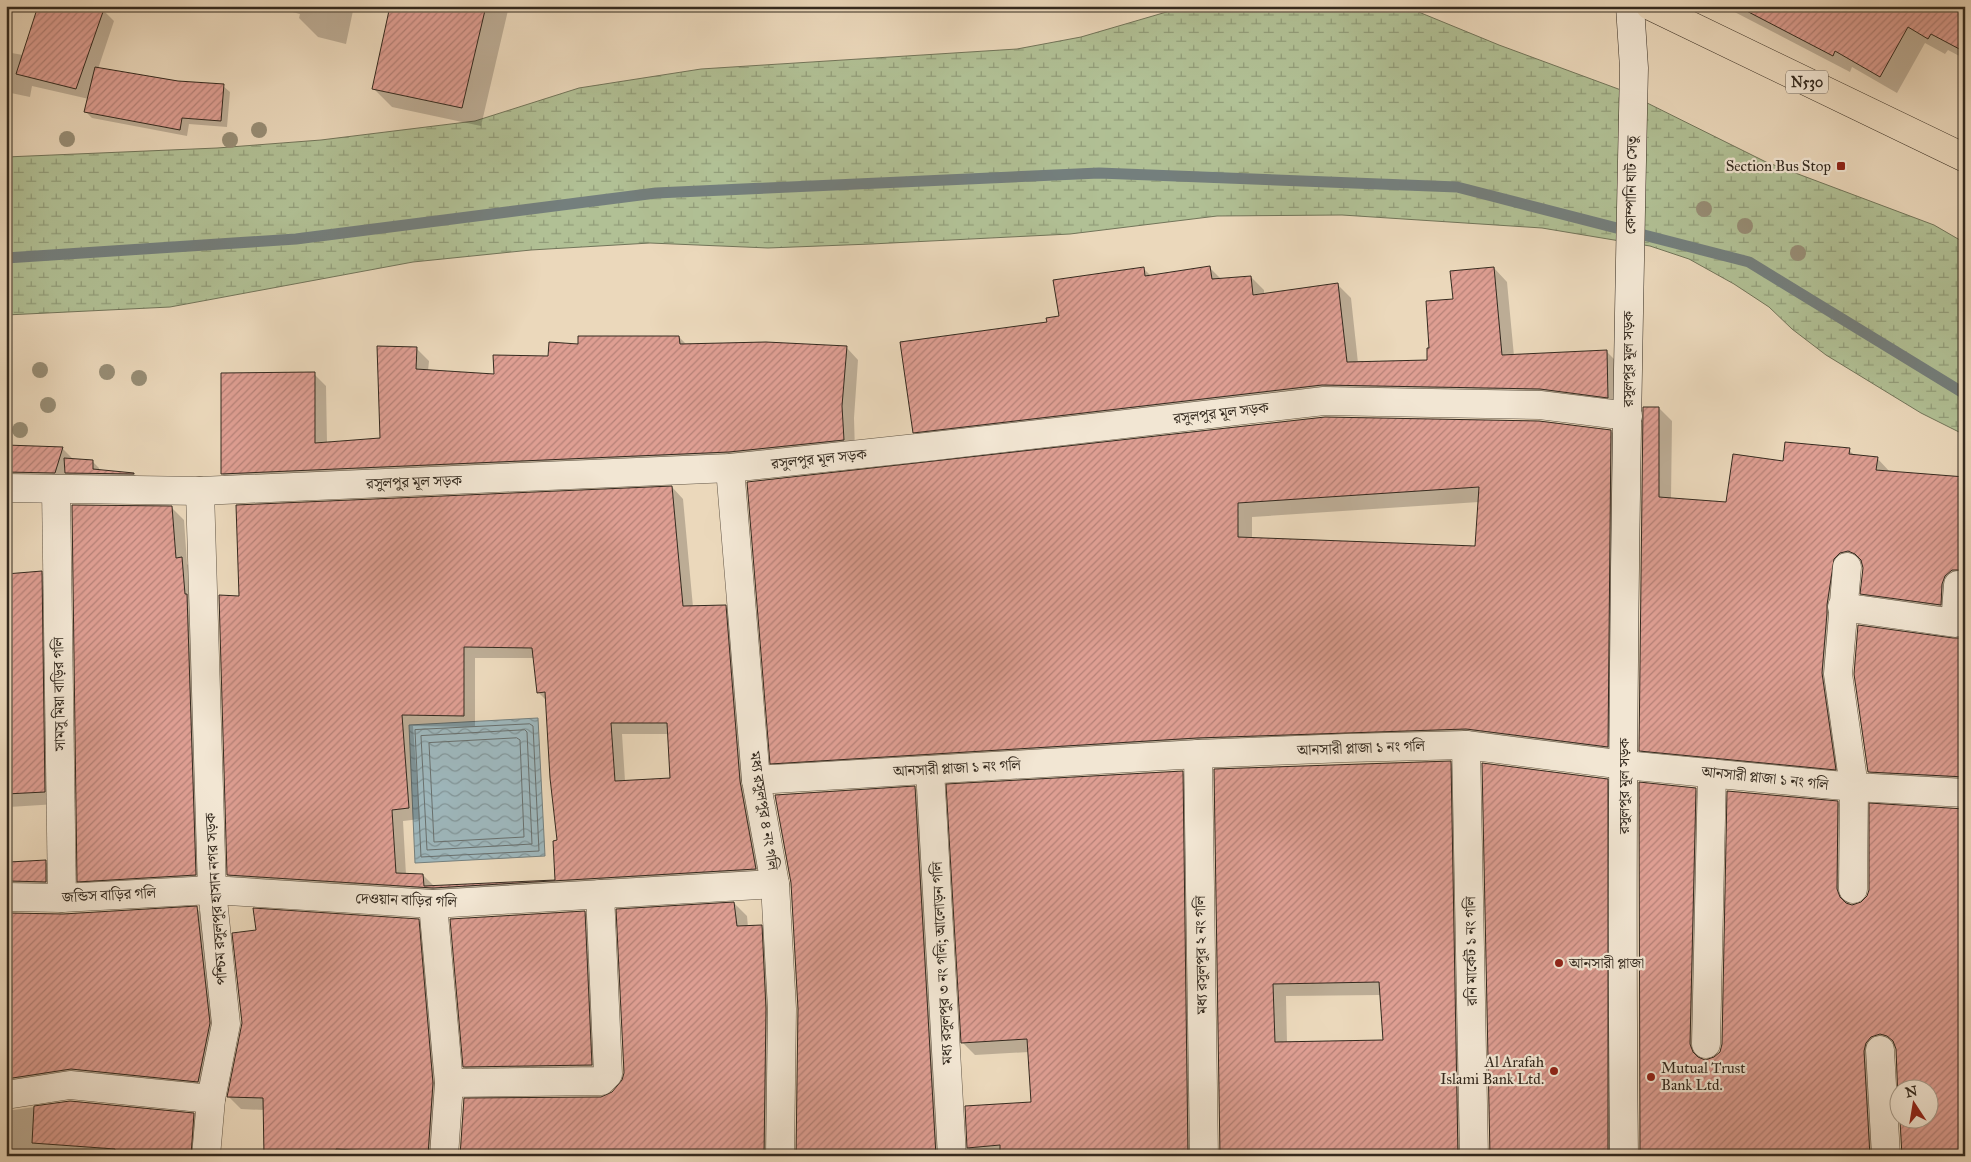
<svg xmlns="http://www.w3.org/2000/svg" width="1971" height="1162" font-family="'IM FELL Great Primer','Noto Serif Bengali',serif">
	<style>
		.wetland { fill: url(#wetland-marsh); stroke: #72755a }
		.water { fill: url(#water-waves); stroke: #747f7d }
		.shadow { fill: #0003; fill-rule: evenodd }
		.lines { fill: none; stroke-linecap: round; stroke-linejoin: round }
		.shore { stroke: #69706e; stroke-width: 1 }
		.stream { stroke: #747f7d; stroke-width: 11 }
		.building { fill: url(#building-hatch); stroke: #342a1f; fill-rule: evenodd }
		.street-casing { stroke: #625646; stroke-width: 29 }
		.secondary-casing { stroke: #342a1f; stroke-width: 29 }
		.highway-casing { stroke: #342a1f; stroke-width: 29 }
		.street { stroke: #f2e6d3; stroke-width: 28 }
		.secondary { stroke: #f2e6d3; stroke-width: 28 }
		.highway { stroke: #ebd8bb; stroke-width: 28 }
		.tree { fill: #978d75 }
		.poi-dot { fill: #8f2418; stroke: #f2e6d3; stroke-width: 2 }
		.labels { text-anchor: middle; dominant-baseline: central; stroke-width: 4.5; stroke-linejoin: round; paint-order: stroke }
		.shield { fill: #f2e6d3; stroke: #6d6255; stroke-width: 1 }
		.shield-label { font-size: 14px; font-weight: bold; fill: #342a1f }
		.poi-label { font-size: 15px; fill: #342a1f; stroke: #f2e6d3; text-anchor: end }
		.street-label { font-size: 15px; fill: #342a1f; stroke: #f2e6d3 }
	</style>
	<defs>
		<pattern id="wetland-marsh" width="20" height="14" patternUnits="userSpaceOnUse" patternTransform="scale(1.25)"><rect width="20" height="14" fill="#b1c095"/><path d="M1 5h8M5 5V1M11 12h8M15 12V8" fill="none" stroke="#919c79"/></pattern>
		<pattern id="water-waves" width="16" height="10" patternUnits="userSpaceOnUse" patternTransform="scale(1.25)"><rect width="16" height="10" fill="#9eb7bc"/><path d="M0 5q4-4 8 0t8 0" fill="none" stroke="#829598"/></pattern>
		<pattern id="building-hatch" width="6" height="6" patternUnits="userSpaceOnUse" patternTransform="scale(1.25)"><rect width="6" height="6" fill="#de9e92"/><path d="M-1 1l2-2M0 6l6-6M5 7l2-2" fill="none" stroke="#b58177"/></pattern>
	</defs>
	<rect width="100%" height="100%" fill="#ebd8bb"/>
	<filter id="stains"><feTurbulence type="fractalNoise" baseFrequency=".004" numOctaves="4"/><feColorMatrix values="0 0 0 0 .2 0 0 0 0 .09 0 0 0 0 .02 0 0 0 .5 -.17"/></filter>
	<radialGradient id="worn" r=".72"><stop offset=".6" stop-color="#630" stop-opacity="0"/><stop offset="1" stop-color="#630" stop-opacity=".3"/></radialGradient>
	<path class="wetland" d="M1187 6H1404L1499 45 1621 90 1766 162 1934 225 1965 243V435L1921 413 1826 355 1792 329 1769 307 1734 284 1689 259 1650 246 1542 228 1342 215 1217 216 1070 234 871 244 768 248 650 243 531 250 413 262 170 307 6 315V157L217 148 321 140 475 121 579 88 701 69 1017 49 1081 37Z"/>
	<path class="water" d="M538 718 545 856 415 863 409 725Z"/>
	<g class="shadow">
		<path d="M84 6 103 10 114 21 98 69 178 82 223 86 230 92 227 127 189 124 187 136 92 118 86 112 89 99 32 86 30 97 6 92V52L23 55Z"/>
		<path d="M269 6H354L346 44 318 37 299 18 300 14Z"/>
		<path d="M387 6H509L481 126 392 107 373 88 391 7Z"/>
		<path d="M786 6H810L808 12Z"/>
		<path d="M1723 6H1965V59L1948 50 1945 54 1925 43 1897 93 1852 67 1850 72Z"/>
		<path d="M1209 267 1221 279 1251 277 1264 290V294L1338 285 1351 298 1358 363 1428 361 1430 349 1454 300 1494 268 1507 282 1514 356 1607 352 1620 365 1621 410 1336 398 928 445 914 432 1048 323 1144 269 1152 277Z"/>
		<path d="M679 337 687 345 847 348 858 360 854 418 855 452 234 486 222 474 314 374 326 386 327 443 381 439 417 349 429 361 428 371 495 376 549 358 579 345Z"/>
		<path d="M1659 408 1672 421 1671 499 1727 503 1784 462 1849 450 1855 456 1877 458 1890 472 1965 478V583L1953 617 1875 606 1862 593 1863 564 1853 566 1848 782 1653 763 1640 750Z"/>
		<path d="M1611 431 1625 445 1622 761 1481 743 786 777 772 763 748 483ZM1479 502 1476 547 1252 539V517Z"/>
		<path d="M6 447 62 448 74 460 92 461 99 468V471L134 474 140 480 6 485Z"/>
		<path d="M672 487 683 499 693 607 725 606 737 618 767 880 445 899 240 886 228 875 240 598ZM475 658H534L538 692 547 701 558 841 554 842 557 881 435 887 423 875H406L403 821 420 819 413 726 475 727ZM622 734H669L671 779 625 781Z"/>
		<path d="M171 507 184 520 187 564 194 571 208 887 91 893 79 881Z"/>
		<path d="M41 572 54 585 57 804 9 807 12 863 45 862 58 874V894L6 901V576Z"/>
		<path d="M1965 636V789L1882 784 1869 772 1953 640 1961 639Z"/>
		<path d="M1450 762 1463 775 1470 1156H1221L1215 770ZM1381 995 1384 1041 1287 1043 1286 996Z"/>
		<path d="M1182 772 1195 785 1200 1156H969L966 1107 1032 1104 1029 1052 975 1055 962 1042Z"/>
		<path d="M1607 780 1620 793 1621 1156H1491Z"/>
		<path d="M915 788 928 800 948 1156H797Z"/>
		<path d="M1695 789 1708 802 1703 1060 1715 1059 1721 1052 1838 802 1851 815 1850 905 1862 903 1965 1156H1903L1901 1120H1928V1090L1896 1048 1892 1047 1882 1156H1641Z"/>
		<path d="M734 903 747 916 748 927 761 926 774 939 777 1156H461L612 1094 620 1085Z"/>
		<path d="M196 908 209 920 222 1037 211 1094 6 1099V914L62 915Z"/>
		<path d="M585 912 592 919 599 1072 472 1074 464 1067Z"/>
		<path d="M418 920 431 933 442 1156H276L265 1110 241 1109 229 1097Z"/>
		<path d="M70 1102 194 1114 206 1127 204 1156H6V1111Z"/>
	</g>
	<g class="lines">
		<g class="shore">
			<path d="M530 724 533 726 539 851 421 857 415 730Z"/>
			<path d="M525 730 527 732 532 844 427 850 421 736Z"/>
			<path d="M517 738 520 740 524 837 434 842 429 743Z"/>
		</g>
		<path class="stream" d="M6 258 296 239 656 193 1099 173 1457 187 1749 262 1965 394"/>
	</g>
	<g class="building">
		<path d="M38 6H105L76 89 16 74Z"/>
		<path d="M390 6H486L462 108 372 89Z"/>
		<path d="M1737 6H1965V52L1931 34 1928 39 1908 27 1880 77 1835 51 1833 56Z"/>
		<path d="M95 67 178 81 224 84 221 121 182 118 180 130 84 112Z"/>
		<path d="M1210 266 1212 279 1251 276 1253 295 1338 283 1347 362 1427 360V348H1429L1426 301 1453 299 1450 271 1494 267 1502 355 1607 350 1608 398 1540 389 1322 385 913 433 900 342 1047 322 1046 318 1059 316 1053 280 1144 267 1145 276Z"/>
		<path d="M578 336H679L680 344 766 342 847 346 842 406 844 440 729 452 221 474V373L315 372V443L380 438 377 346 417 347 416 369 494 374 493 355 548 356 549 342 578 344Z"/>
		<path d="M1643 407H1659V497L1726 502 1733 454 1783 461 1785 442 1850 448 1849 454 1878 457 1876 470 1965 477V570H1952L1945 576 1942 584 1941 605 1860 594 1863 568 1861 560 1855 554 1848 551 1840 553 1834 559 1827 605V613L1822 673 1836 770 1639 751Z"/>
		<path d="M1325 417 1539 421 1611 430 1608 747 1466 729 1197 738 770 764 747 482ZM1479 487 1475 546 1238 537V503Z"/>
		<path d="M6 445 63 447 55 473 6 472Z"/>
		<path d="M64 458 93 460V469L134 473V474L65 473Z"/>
		<path d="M672 486 683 606 726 605 740 781 756 869 433 888 227 875 219 595 239 596 236 505ZM464 647 532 648 537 693 545 692 550 778 557 840 553 841 555 880 424 886 423 874 396 873 392 810 409 808 402 715 464 716ZM611 723H667L670 778 615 781Z"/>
		<path d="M72 505 172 506 176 558 182 557 185 594H187L196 875 77 882Z"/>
		<path d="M42 571 45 792 6 794V574Z"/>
		<path d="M1858 625 1953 638H1961L1965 635V777L1868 772 1854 674Z"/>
		<path d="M1451 761 1458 1156H1220L1214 769ZM1379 982 1383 1040 1275 1042 1273 984Z"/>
		<path d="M1482 763 1608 779V1156H1490Z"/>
		<path d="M1183 771 1188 1156H1000V1145L967 1148 965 1106 1031 1102 1027 1039 961 1043 946 784Z"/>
		<path d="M1639 782 1696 788 1690 1044 1693 1052 1698 1057 1705 1060 1714 1057 1720 1052 1722 1044 1727 791 1838 801 1837 889 1840 897 1846 903 1852 905 1861 902 1867 896 1869 890V803L1965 809V1156H1902L1900 1120H1928V1090H1898V1100L1896 1049 1893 1041 1887 1036 1880 1034 1871 1037 1866 1043 1864 1051 1870 1156H1640Z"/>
		<path d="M915 786 936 1156H796L798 1009 791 883 775 795Z"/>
		<path d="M46 860V882L10 881 9 862Z"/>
		<path d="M734 902 737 926 762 925 766 1009 764 1156H460L464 1098 601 1097 612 1092 622 1080 624 1073 616 909Z"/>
		<path d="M197 906 210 1023 198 1082 71 1069 6 1079V993H12L9 913 63 914Z"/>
		<path d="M253 908 419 919 433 1083 428 1155 336 1149V1156H264L263 1098 227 1097 242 1023 232 933 256 930Z"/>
		<path d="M585 911 592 1065 463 1067 450 919Z"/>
		<path d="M70 1101 194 1113 191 1156H114L115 1149 32 1143 34 1106Z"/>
	</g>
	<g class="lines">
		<g class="street-casing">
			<g id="street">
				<path d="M730 468 756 780 775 884 782 1009 780 1156"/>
				<path d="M6 488 200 491 730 468 926 447 1324 401 1540 405 1628 416"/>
				<path d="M56 489 62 898"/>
				<path d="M1847 567 1838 674 1854 787 1853 889"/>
				<path d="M1842 607 1955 623 1958 585 1965 586"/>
				<path d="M1466 745 1474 1156"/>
				<path d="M1198 754 1204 1156"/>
				<path d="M930 770 952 1156"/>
				<path d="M756 780 1198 754 1346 748 1466 745 1625 765 1854 787 1965 793"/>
				<path d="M6 897 62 898 212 890 433 904 775 884"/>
				<path d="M433 904 449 1083 444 1156"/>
				<path d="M1706 1044 1712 773"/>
				<path d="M1880 1050 1886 1156"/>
				<path d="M449 1083 601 1081 608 1074 600 894"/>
				<path d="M6 1095 70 1085 211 1099 226 1024 212 890 200 491"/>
				<path d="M206 1156 211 1099"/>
			</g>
		</g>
		<g class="secondary-casing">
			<path id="secondary" d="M1624 1156C1620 793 1626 430 1634 68L1630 6"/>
		</g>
		<g class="highway-casing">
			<path id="highway" d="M1650 6 1965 158"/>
		</g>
		<use href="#street" class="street"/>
		<use href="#secondary" class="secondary"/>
		<use href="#highway" class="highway"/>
	</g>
	<g class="tree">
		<circle cx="259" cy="130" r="8"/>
		<circle cx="67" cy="139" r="8"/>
		<circle cx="230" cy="140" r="8"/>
		<circle cx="1704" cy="209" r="8"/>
		<circle cx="1745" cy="226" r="8"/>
		<circle cx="1798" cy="253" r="8"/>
		<circle cx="40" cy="370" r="8"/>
		<circle cx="107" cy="372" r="8"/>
		<circle cx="139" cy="378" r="8"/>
		<circle cx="48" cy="405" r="8"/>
		<circle cx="20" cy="430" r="8"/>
	</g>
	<g class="poi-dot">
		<rect x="1836" y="161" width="10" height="10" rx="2.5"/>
		<circle cx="1559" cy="963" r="5"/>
		<circle cx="1554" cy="1071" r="5"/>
		<circle cx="1651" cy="1077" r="5"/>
	</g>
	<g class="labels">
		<rect class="shield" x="1786" y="70.5" width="42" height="23" rx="4"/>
		<g class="shield-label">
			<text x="1807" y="82">N530</text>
		</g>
		<g class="poi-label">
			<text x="1831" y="166">Section Bus Stop</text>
			<text x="1569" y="963" text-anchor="start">আনসারী প্লাজা</text>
			<text x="1544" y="1062">Al Arafah<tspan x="1544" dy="17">Islami Bank Ltd.</tspan></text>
			<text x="1661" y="1068" text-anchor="start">Mutual Trust<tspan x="1661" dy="17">Bank Ltd.</tspan></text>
		</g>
		<g class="street-label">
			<text transform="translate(1631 185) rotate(-89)">কোম্পানি ঘাট সেতু</text>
			<text transform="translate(1628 359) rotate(-90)">রসুলপুর মূল সড়ক</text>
			<text transform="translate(1221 413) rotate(-7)">রসুলপুর মূল সড়ক</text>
			<text transform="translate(819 459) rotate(-6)">রসুলপুর মূল সড়ক</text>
			<text transform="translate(414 482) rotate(-2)">রসুলপুর মূল সড়ক</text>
			<text transform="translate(59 694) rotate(-91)">সামসু মিয়া বাড়ির গলি</text>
			<text transform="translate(1361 748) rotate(-2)">আনসারী প্লাজা ১ নং গলি</text>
			<text transform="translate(957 768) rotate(-3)">আনসারী প্লাজা ১ নং গলি</text>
			<text transform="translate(1765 778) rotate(6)">আনসারী প্লাজা ১ নং গলি</text>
			<text transform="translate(1624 786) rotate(-90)">রসুলপুর মূল সড়ক</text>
			<text transform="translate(764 811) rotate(81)">মধ্য রসুলপুর ৪ নং গলি</text>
			<text transform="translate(109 895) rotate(-3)">জন্ডিস বাড়ির গলি</text>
			<text transform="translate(216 899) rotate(-94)">পশ্চিম রসুলপুর হাসান নগর সড়ক</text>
			<text transform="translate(406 900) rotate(2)">দেওয়ান বাড়ির গলি</text>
			<text transform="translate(1471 951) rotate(-91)">রনি মার্কেট ১ নং গলি</text>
			<text transform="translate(1201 955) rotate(-91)">মধ্য রসুলপুর ২ নং গলি</text>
			<text transform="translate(942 963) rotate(-93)">মধ্য রসুলপুর ৩ নং গলি; আলোড়ন গলি</text>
		</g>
	</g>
	<rect width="1971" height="1162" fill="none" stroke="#ebd8bb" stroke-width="25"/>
	<rect x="8" y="8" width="1956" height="1147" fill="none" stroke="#342a1f" stroke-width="2.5"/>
	<rect x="12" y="12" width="1946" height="1137" fill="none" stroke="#342a1f"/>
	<g transform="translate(1914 1104) rotate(348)"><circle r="24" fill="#f2e6d3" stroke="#a69b8b"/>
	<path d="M0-4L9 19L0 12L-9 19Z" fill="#8f2418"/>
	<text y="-8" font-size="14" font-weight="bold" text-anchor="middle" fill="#342a1f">N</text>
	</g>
	<rect width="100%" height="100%" filter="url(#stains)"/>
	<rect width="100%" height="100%" fill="url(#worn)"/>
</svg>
